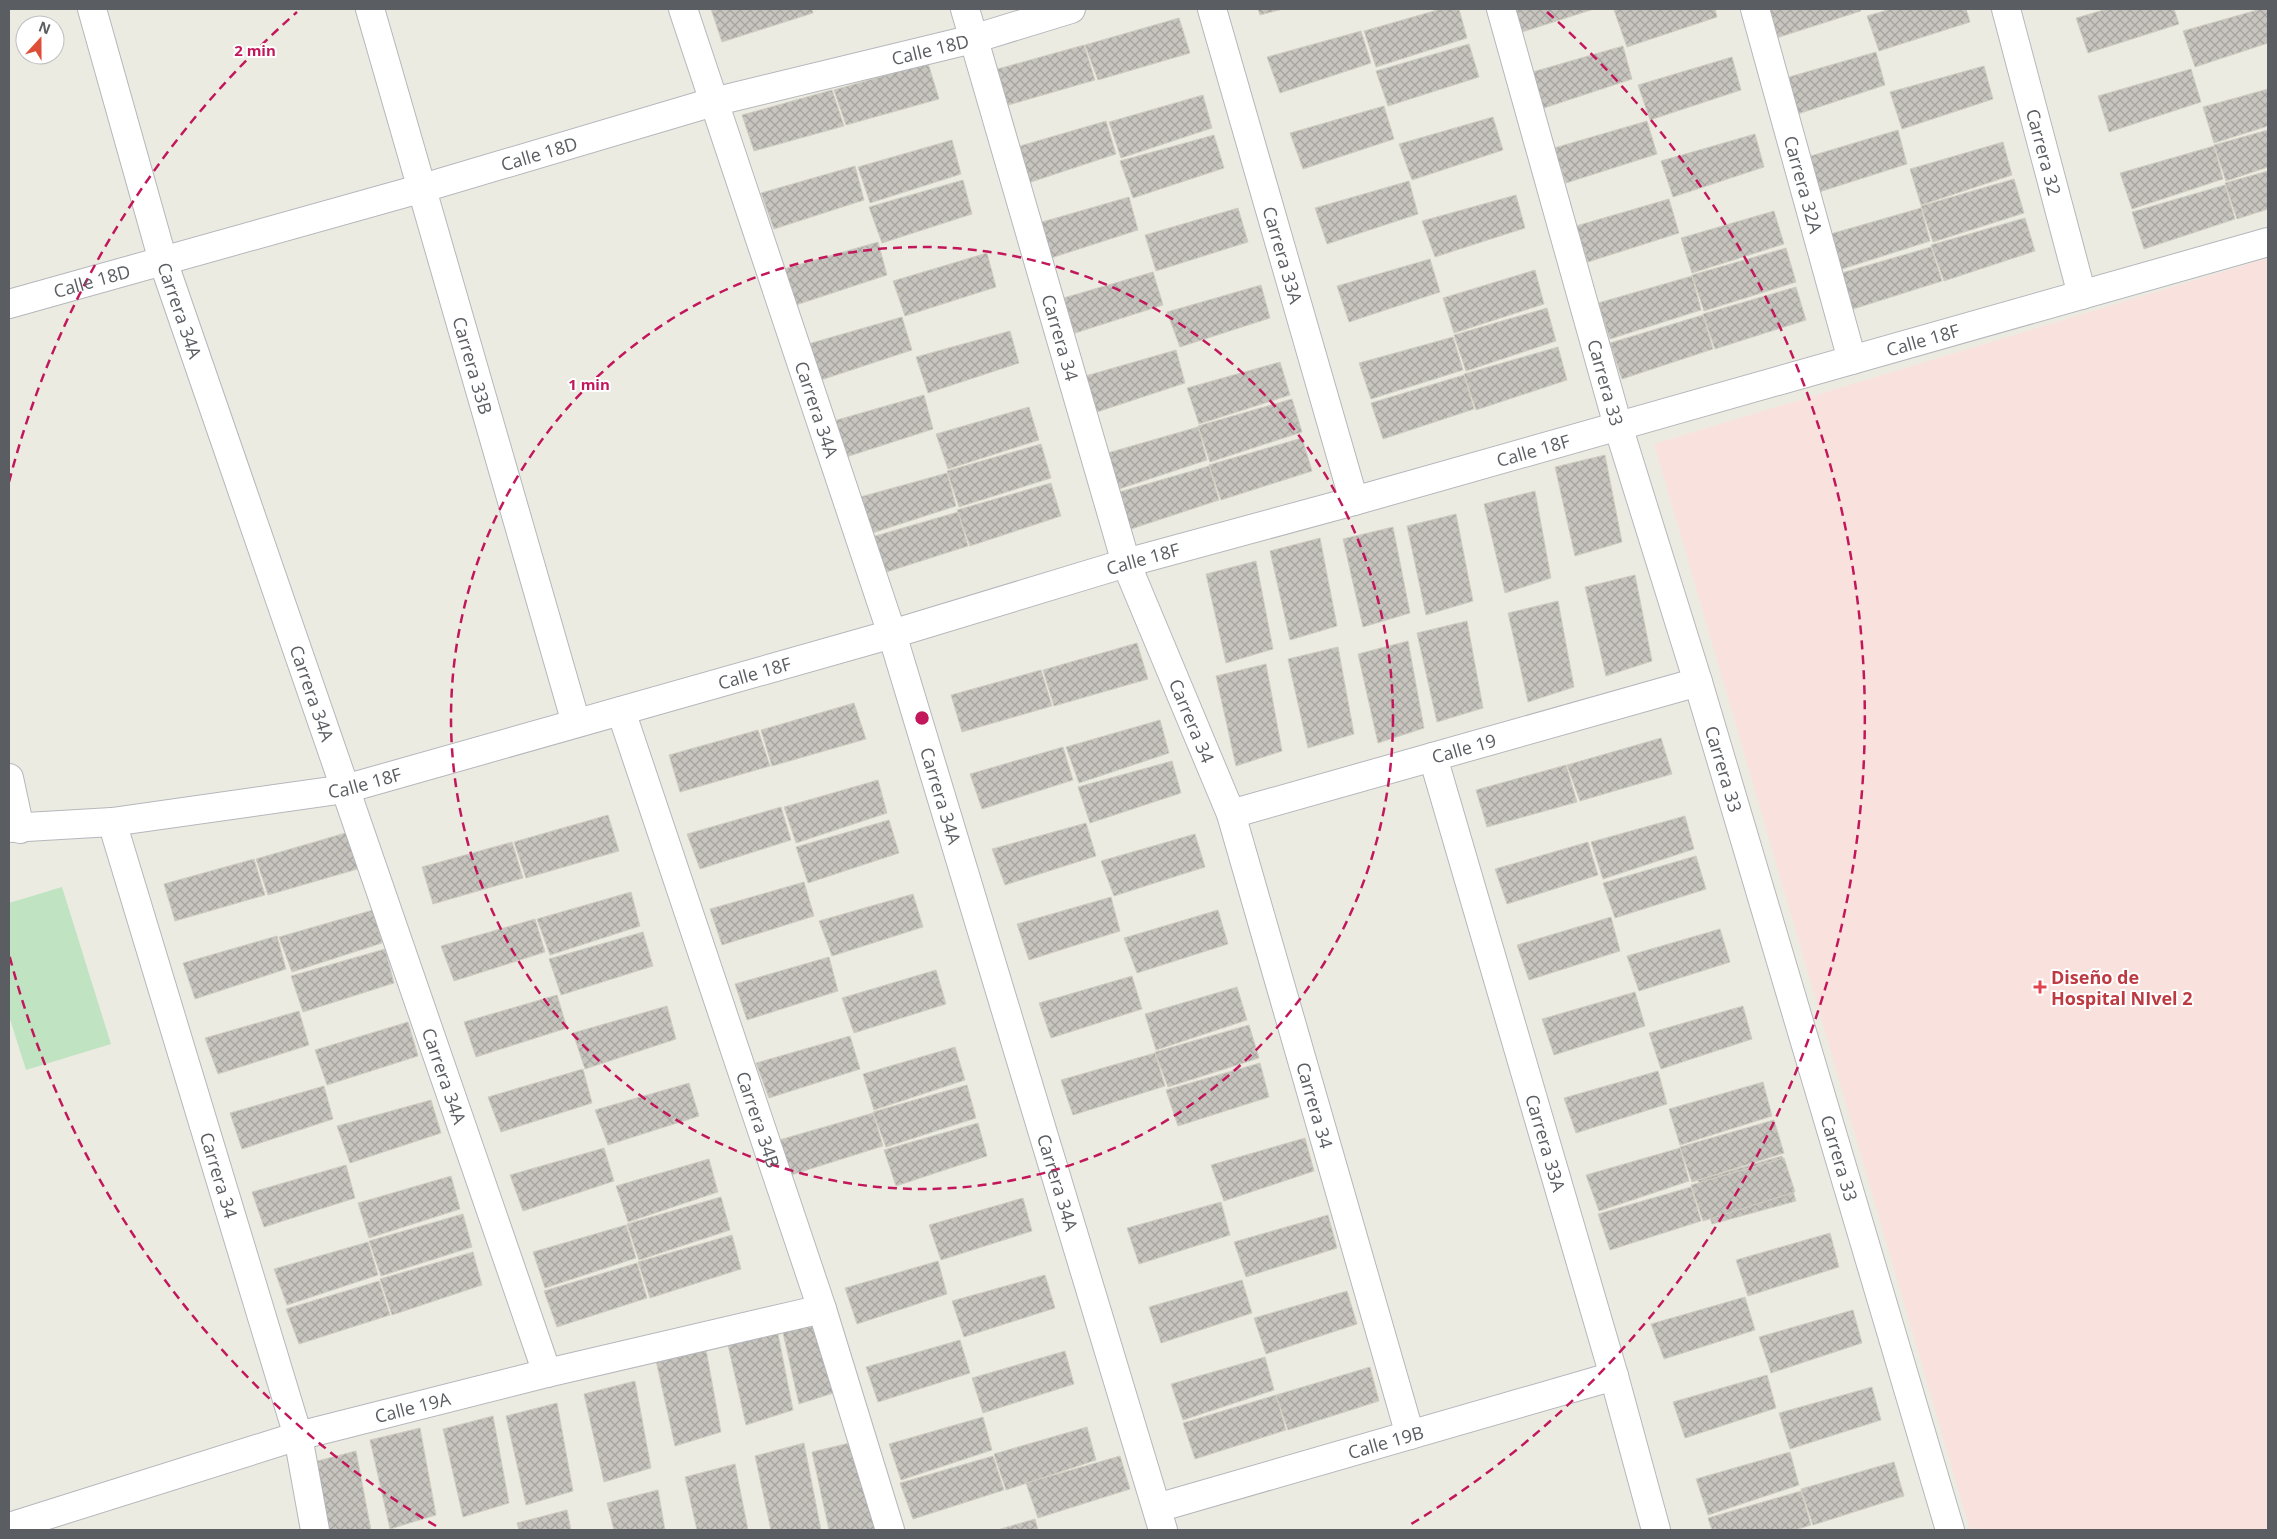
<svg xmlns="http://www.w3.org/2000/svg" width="2277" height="1539" font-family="'Open Sans',sans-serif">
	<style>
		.medical { fill: #f9e2de }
		.park { fill: #c0e3c2 }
		.building { fill: url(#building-cross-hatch); stroke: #d0cdc1 }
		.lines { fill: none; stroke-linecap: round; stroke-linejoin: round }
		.minor-casing { stroke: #b5b7bc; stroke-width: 30 }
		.minor { stroke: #fff; stroke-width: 28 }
		.ring { fill: none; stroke: #c2185b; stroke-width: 2.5; stroke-dasharray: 9 6 }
		.health-dot { fill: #e0444e; stroke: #fff; stroke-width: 2 }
		.labels { text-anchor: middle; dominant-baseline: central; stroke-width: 4; stroke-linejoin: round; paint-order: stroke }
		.street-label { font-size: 18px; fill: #5a5d62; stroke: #fff }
		.health-label { font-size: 18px; font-weight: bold; fill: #be3a42; stroke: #fff; text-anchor: start }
		.centre { fill: #c2185b; stroke: #fff; stroke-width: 2.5 }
		.ring-label { font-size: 15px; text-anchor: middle; font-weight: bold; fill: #c2185b; stroke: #fff; stroke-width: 4; stroke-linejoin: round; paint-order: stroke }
	</style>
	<defs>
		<pattern id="building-cross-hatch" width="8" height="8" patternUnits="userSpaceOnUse" patternTransform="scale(1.25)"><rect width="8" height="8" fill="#c8c5bf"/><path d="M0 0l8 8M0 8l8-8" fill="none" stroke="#a5a39f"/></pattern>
	</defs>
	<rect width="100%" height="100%" fill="#ecebe2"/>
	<path class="medical" d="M2268 258V1530H1970L1654 444Z"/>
	<path class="park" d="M62 887 111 1044 26 1070 9 1016V903Z"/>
	<g class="building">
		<path d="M711 9H812L813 13 722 42Z"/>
		<path d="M1258 9H1283L1260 15Z"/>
		<path d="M1441 9H1459L1467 38 1376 67 1364 31Z"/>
		<path d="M1511 9H1594L1519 33Z"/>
		<path d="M1620 9H1715L1717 17 1627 47 1614 10Z"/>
		<path d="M1759 9H1860L1861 11 1770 40Z"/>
		<path d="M1891 9H1966L1970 22 1879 51 1867 16Z"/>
		<path d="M2107 9H2174L2179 24 2088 53 2076 18Z"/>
		<path d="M2261 9H2268V43L2195 67 2183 31Z"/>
		<path d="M1179 18 1190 53 1098 80 1085 45Z"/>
		<path d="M1361 31 1371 63 1280 93 1267 57Z"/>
		<path d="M1469 44 1479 77 1388 106 1376 71Z"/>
		<path d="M1084 45 1095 80 1005 106 994 70Z"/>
		<path d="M1623 46 1632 79 1541 109 1529 73Z"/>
		<path d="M1876 52 1885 85 1795 115 1782 79Z"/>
		<path d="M1732 57 1741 90 1650 120 1638 85Z"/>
		<path d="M928 63 939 99 846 125 834 90Z"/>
		<path d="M1984 66 1993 99 1902 129 1890 92Z"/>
		<path d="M2191 69 2201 102 2109 132 2098 96Z"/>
		<path d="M2268 89V126L2214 143 2203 107Z"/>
		<path d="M832 90 844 126 754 151 742 115Z"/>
		<path d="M1203 95 1212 128 1121 158 1109 122Z"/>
		<path d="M1384 106 1394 139 1303 169 1290 133Z"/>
		<path d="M1493 117 1503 150 1412 180 1399 144Z"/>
		<path d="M1106 121 1116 154 1025 184 1013 148Z"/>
		<path d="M1647 121 1657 154 1566 183 1554 148Z"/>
		<path d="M1898 130 1907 164 1816 193 1804 158Z"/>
		<path d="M2268 130V167L2226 181 2214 145Z"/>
		<path d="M1755 134 1764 167 1673 197 1661 161Z"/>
		<path d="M1214 135 1224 168 1133 198 1120 161Z"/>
		<path d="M952 140 961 174 870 203 858 167Z"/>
		<path d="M2003 142 2012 175 1921 205 1910 169Z"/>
		<path d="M2214 146 2223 179 2132 209 2120 173Z"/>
		<path d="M855 166 864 200 774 229 761 193Z"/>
		<path d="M2268 171V209L2237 219 2225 183Z"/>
		<path d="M2014 179 2024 213 1933 242 1921 206Z"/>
		<path d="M963 180 972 214 882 243 869 207Z"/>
		<path d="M1409 181 1418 214 1327 244 1315 208Z"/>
		<path d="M2225 185 2235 219 2144 249 2132 212Z"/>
		<path d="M1516 195 1525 228 1435 257 1422 221Z"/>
		<path d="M1129 197 1138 230 1048 259 1035 224Z"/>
		<path d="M1669 199 1679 233 1588 262 1576 226Z"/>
		<path d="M1238 208 1248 242 1156 271 1145 235Z"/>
		<path d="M1921 208 1930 241 1839 270 1827 235Z"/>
		<path d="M1774 211 1784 244 1692 273 1681 238Z"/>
		<path d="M2025 218 2035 251 1944 281 1931 245Z"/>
		<path d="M878 242 887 275 796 305 784 269Z"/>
		<path d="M1931 247 1942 281 1850 310 1838 274Z"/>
		<path d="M1786 248 1796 282 1704 311 1692 275Z"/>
		<path d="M987 253 996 287 905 316 893 281Z"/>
		<path d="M1430 259 1440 292 1349 322 1337 286Z"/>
		<path d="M1535 270 1544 304 1454 333 1443 298Z"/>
		<path d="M1153 272 1163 305 1072 334 1060 299Z"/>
		<path d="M1692 276 1701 310 1610 339 1598 303Z"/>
		<path d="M1261 285 1270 318 1180 347 1167 312Z"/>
		<path d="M1796 287 1806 320 1715 349 1703 314Z"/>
		<path d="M1547 308 1556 341 1466 371 1454 335Z"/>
		<path d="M1703 315 1713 349 1622 379 1610 343Z"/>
		<path d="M902 317 912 350 821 380 808 344Z"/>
		<path d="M1010 331 1019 363 928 393 916 357Z"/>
		<path d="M1453 337 1463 370 1371 399 1359 363Z"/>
		<path d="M1558 347 1567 380 1476 410 1464 374Z"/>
		<path d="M1176 350 1185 383 1094 413 1082 377Z"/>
		<path d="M1280 362 1290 395 1199 424 1187 388Z"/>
		<path d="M1464 375 1474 409 1383 439 1371 403Z"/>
		<path d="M924 395 933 429 843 458 830 422Z"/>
		<path d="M1292 399 1302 432 1210 462 1198 426Z"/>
		<path d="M1029 407 1039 440 948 469 936 434Z"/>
		<path d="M1198 427 1207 460 1116 490 1104 454Z"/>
		<path d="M1302 438 1312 471 1221 500 1209 465Z"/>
		<path d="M1041 444 1051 478 959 507 947 471Z"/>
		<path d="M1605 455 1622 542 1575 556 1555 467Z"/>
		<path d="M1209 466 1219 500 1128 530 1116 493Z"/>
		<path d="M947 473 956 506 866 535 853 499Z"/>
		<path d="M1051 483 1061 516 970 546 957 510Z"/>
		<path d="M1535 491 1551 578 1505 593 1484 504Z"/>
		<path d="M958 512 968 546 877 575 865 539Z"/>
		<path d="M1456 514 1473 601 1426 615 1407 526Z"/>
		<path d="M1393 527 1410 613 1363 627 1343 539Z"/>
		<path d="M1320 538 1337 626 1290 640 1270 551Z"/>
		<path d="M1256 561 1273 649 1226 663 1206 574Z"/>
		<path d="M1635 575 1652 661 1606 676 1585 587Z"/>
		<path d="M1558 601 1574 687 1528 702 1508 613Z"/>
		<path d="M1467 621 1483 708 1437 722 1417 633Z"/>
		<path d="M1408 641 1424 728 1378 743 1358 654Z"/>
		<path d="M1137 643 1148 679 1054 706 1043 670Z"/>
		<path d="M1338 647 1354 734 1308 748 1288 659Z"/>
		<path d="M1266 664 1282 751 1236 766 1216 676Z"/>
		<path d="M1041 670 1052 706 962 732 951 695Z"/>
		<path d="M854 703 866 739 772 766 761 730Z"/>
		<path d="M1160 720 1169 753 1079 783 1066 747Z"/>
		<path d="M758 730 770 766 680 792 669 755Z"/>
		<path d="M1661 738 1672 774 1580 801 1567 765Z"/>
		<path d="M1063 747 1073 780 982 809 970 774Z"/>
		<path d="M1172 761 1181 793 1090 823 1078 787Z"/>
		<path d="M1566 765 1577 802 1487 827 1476 790Z"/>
		<path d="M878 780 887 813 796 843 784 807Z"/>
		<path d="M781 807 791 840 700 869 687 834Z"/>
		<path d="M608 815 619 851 526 878 514 842Z"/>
		<path d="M1685 816 1694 849 1603 879 1591 842Z"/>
		<path d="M889 820 899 853 808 883 796 847Z"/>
		<path d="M1086 823 1096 856 1005 885 992 849Z"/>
		<path d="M349 832 361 868 268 895 256 859Z"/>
		<path d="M1195 834 1205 867 1114 896 1101 861Z"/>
		<path d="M512 842 523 878 433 904 422 867Z"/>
		<path d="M1588 842 1598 875 1507 904 1495 869Z"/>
		<path d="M1696 856 1706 889 1615 918 1603 883Z"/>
		<path d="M254 859 265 895 175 921 164 884Z"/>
		<path d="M804 882 814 916 722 945 710 909Z"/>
		<path d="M631 892 640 926 550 955 537 919Z"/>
		<path d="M913 894 923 927 832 956 819 921Z"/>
		<path d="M1111 897 1120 931 1029 960 1017 924Z"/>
		<path d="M373 910 382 943 292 972 279 937Z"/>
		<path d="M1218 910 1228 944 1137 973 1124 938Z"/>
		<path d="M1611 917 1620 951 1529 980 1517 945Z"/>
		<path d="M535 919 545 952 454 981 441 946Z"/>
		<path d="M1720 929 1730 962 1639 991 1627 956Z"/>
		<path d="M643 932 653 966 561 995 549 959Z"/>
		<path d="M277 936 286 969 195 999 183 963Z"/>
		<path d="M385 949 394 983 303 1012 291 976Z"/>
		<path d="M829 957 838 991 747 1020 735 984Z"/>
		<path d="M936 970 946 1004 854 1033 842 998Z"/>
		<path d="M1132 976 1142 1009 1051 1038 1039 1003Z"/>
		<path d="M1237 987 1247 1020 1156 1050 1145 1014Z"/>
		<path d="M1635 992 1645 1026 1554 1055 1542 1019Z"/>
		<path d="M557 995 567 1028 476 1057 464 1022Z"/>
		<path d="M667 1006 676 1039 585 1069 573 1033Z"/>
		<path d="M1743 1006 1752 1039 1661 1069 1649 1033Z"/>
		<path d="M299 1011 309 1045 218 1074 205 1038Z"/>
		<path d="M408 1022 418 1056 327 1085 315 1050Z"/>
		<path d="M1249 1025 1259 1058 1168 1087 1155 1052Z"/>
		<path d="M850 1036 860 1069 769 1098 756 1063Z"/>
		<path d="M955 1047 965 1080 874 1110 863 1074Z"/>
		<path d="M1155 1053 1165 1086 1073 1115 1061 1080Z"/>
		<path d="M1260 1063 1269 1097 1178 1126 1166 1090Z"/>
		<path d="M583 1069 592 1103 501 1132 488 1097Z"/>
		<path d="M1658 1071 1667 1104 1576 1133 1564 1098Z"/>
		<path d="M1763 1082 1772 1116 1680 1145 1669 1109Z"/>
		<path d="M689 1083 699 1116 608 1145 595 1110Z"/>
		<path d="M967 1085 976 1118 886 1147 873 1112Z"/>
		<path d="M324 1086 333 1119 242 1149 230 1113Z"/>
		<path d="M431 1100 441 1133 350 1163 337 1126Z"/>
		<path d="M873 1113 883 1146 791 1175 779 1140Z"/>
		<path d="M1774 1120 1784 1153 1692 1182 1680 1147Z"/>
		<path d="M978 1123 987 1156 896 1186 884 1150Z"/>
		<path d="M1305 1138 1314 1171 1224 1201 1211 1165Z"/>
		<path d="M604 1148 614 1181 523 1211 510 1175Z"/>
		<path d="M1680 1148 1689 1181 1599 1211 1586 1175Z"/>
		<path d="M1782 1156 1796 1201 1712 1224 1698 1180Z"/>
		<path d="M1784 1158 1795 1192 1703 1221 1691 1185Z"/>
		<path d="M709 1159 718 1192 628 1222 616 1186Z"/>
		<path d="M346 1165 355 1198 264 1227 252 1192Z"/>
		<path d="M451 1176 460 1209 369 1238 358 1203Z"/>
		<path d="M1691 1187 1701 1221 1610 1250 1598 1214Z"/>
		<path d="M721 1197 730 1230 639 1260 627 1224Z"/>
		<path d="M1023 1198 1032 1231 941 1260 929 1225Z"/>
		<path d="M1221 1202 1230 1235 1139 1264 1127 1228Z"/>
		<path d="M463 1214 472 1247 381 1276 369 1241Z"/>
		<path d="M1328 1215 1337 1248 1246 1277 1234 1242Z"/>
		<path d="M626 1225 636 1258 545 1288 533 1252Z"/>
		<path d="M1830 1233 1839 1267 1748 1296 1736 1260Z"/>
		<path d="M732 1235 741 1269 650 1298 638 1262Z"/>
		<path d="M368 1242 378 1275 287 1305 274 1269Z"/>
		<path d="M473 1252 482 1285 392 1315 380 1279Z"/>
		<path d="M938 1261 947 1294 857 1324 845 1288Z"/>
		<path d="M637 1263 647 1298 557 1327 544 1291Z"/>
		<path d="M1045 1275 1055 1308 964 1337 952 1301Z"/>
		<path d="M1242 1280 1252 1313 1161 1343 1149 1307Z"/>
		<path d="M379 1281 390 1315 299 1344 286 1309Z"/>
		<path d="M1347 1291 1357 1324 1266 1354 1254 1318Z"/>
		<path d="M1745 1297 1755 1330 1664 1359 1651 1324Z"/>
		<path d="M829 1303 846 1389 799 1404 779 1315Z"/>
		<path d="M1853 1310 1862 1343 1771 1373 1759 1337Z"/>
		<path d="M776 1324 793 1410 746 1425 726 1336Z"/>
		<path d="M960 1340 970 1373 878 1402 866 1367Z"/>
		<path d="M705 1344 721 1432 675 1446 655 1356Z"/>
		<path d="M1065 1351 1074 1384 983 1413 972 1378Z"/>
		<path d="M1265 1357 1274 1390 1183 1420 1171 1384Z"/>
		<path d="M1370 1367 1379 1401 1288 1430 1276 1395Z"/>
		<path d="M1767 1375 1776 1408 1685 1438 1673 1402Z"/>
		<path d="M635 1381 651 1468 604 1482 584 1394Z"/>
		<path d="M1872 1387 1881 1420 1790 1449 1779 1413Z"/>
		<path d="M1276 1395 1286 1430 1195 1459 1183 1423Z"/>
		<path d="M557 1403 573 1491 526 1505 506 1416Z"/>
		<path d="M493 1416 509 1503 463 1517 443 1429Z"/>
		<path d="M983 1417 992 1450 901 1480 889 1444Z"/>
		<path d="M1087 1427 1096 1460 1006 1490 994 1454Z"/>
		<path d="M420 1428 436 1515 390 1529 370 1440Z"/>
		<path d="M862 1440 879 1528 870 1530H829L812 1452Z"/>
		<path d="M804 1443 821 1530H771L755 1456Z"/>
		<path d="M356 1451 371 1530H321L306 1464Z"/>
		<path d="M1790 1452 1799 1485 1708 1515 1696 1479Z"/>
		<path d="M993 1456 1004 1490 913 1519 900 1483Z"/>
		<path d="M1120 1456 1130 1489 1038 1518 1026 1483Z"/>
		<path d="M1894 1462 1904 1496 1813 1525 1801 1489Z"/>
		<path d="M735 1464 748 1530H697L685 1477Z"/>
		<path d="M658 1490 665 1530H614L607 1503Z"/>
		<path d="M1801 1491 1811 1525 1795 1530H1712L1708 1518Z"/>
		<path d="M567 1510 571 1530H519L517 1523Z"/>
		<path d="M1035 1519 1038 1530H997Z"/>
	</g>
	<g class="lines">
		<g class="minor-casing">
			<g id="minor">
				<path id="s1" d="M92 9 163 261 547 1373"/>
				<path id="s2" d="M370 9 576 723"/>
				<path id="s3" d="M683 9 892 634 1163 1530"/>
				<path id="s4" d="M965 9 1126 563 1231 814 1410 1435"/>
				<path id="s5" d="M1212 9 1354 501"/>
				<path id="s6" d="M1501 9 1618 426 1698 682 1950 1530"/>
				<path id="s7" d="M1755 9 1852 360"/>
				<path id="s8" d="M2006 9 2082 295"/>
				<path id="s9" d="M9 304 423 188 713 102 973 39 1071 9"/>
				<path id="s10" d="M621 711 822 1309 890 1530"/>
				<path id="s11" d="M1433 757 1614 1376 1656 1530"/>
				<path d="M9 778 20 829"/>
				<path id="s12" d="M1231 814 1698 682"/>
				<path id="s13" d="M112 822 298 1436 315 1530"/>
				<path id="s14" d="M9 828 112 822 345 789 892 634 1126 563 1354 501 2268 242"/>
				<path id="s15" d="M1157 1508 1614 1376"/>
				<path id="s16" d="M9 1527 298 1436 547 1373 822 1309"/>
			</g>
		</g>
		<use href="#minor" class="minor"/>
	</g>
	<g class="ring">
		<circle cx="922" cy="718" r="471"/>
		<path d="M436 1526A943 943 0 0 1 9 954M9 482A943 943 0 0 1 297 12M1547 12A943 943 0 0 1 1408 1526"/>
	</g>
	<path class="health-dot" d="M2037.5 979.5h5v5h5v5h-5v5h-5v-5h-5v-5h5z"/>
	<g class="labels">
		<g class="street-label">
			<text stroke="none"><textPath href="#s9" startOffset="956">Calle 18D</textPath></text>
			<text stroke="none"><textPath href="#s8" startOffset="148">Carrera 32</textPath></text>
			<text stroke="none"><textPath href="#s9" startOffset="551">Calle 18D</textPath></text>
			<text stroke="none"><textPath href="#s7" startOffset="182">Carrera 32A</textPath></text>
			<text stroke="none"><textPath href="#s5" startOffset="256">Carrera 33A</textPath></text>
			<text stroke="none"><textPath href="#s9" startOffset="86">Calle 18D</textPath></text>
			<text stroke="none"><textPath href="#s1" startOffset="314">Carrera 34A</textPath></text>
			<text stroke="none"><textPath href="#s4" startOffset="342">Carrera 34</textPath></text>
			<text stroke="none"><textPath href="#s14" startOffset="1979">Calle 18F</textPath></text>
			<text stroke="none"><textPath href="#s2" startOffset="371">Carrera 33B</textPath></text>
			<text stroke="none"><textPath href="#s6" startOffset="388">Carrera 33</textPath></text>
			<text stroke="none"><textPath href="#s3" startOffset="422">Carrera 34A</textPath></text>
			<text stroke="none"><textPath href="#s14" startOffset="1574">Calle 18F</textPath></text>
			<text stroke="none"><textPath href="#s14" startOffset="1169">Calle 18F</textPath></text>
			<text stroke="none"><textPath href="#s14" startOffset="764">Calle 18F</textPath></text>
			<text stroke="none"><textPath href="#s1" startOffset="719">Carrera 34A</textPath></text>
			<text stroke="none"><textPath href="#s4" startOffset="748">Carrera 34</textPath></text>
			<text stroke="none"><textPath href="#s12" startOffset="242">Calle 19</textPath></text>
			<text stroke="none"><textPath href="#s6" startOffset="792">Carrera 33</textPath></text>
			<text stroke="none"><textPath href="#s14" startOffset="359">Calle 18F</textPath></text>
			<text stroke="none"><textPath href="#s3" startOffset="828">Carrera 34A</textPath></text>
			<text stroke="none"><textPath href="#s1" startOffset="1124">Carrera 34A</textPath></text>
			<text stroke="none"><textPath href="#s4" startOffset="1152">Carrera 34</textPath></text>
			<text stroke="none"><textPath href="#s10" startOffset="431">Carrera 34B</textPath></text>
			<text stroke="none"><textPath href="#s11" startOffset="402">Carrera 33A</textPath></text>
			<text stroke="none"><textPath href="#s6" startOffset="1198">Carrera 33</textPath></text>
			<text stroke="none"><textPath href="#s13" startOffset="369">Carrera 34</textPath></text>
			<text stroke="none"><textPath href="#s3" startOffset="1232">Carrera 34A</textPath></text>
			<text stroke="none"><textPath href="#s16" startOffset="421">Calle 19A</textPath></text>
			<text stroke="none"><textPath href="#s15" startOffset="238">Calle 19B</textPath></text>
		</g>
		<g class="health-label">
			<text x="2051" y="977">Diseño de<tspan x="2051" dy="21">Hospital NIvel 2</tspan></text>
		</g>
	</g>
	<circle cx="922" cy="718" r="8" class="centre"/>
	<g class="ring-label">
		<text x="255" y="56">2 min</text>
		<text x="589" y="390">1 min</text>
	</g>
	<rect width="2277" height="1539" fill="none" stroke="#5a5d62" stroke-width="20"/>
	<g transform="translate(40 40) rotate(21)"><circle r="24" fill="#ffffff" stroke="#bdbec0"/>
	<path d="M0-4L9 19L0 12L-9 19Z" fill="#de4e36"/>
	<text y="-8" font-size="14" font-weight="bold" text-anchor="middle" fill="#5a5d62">N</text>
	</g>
</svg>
